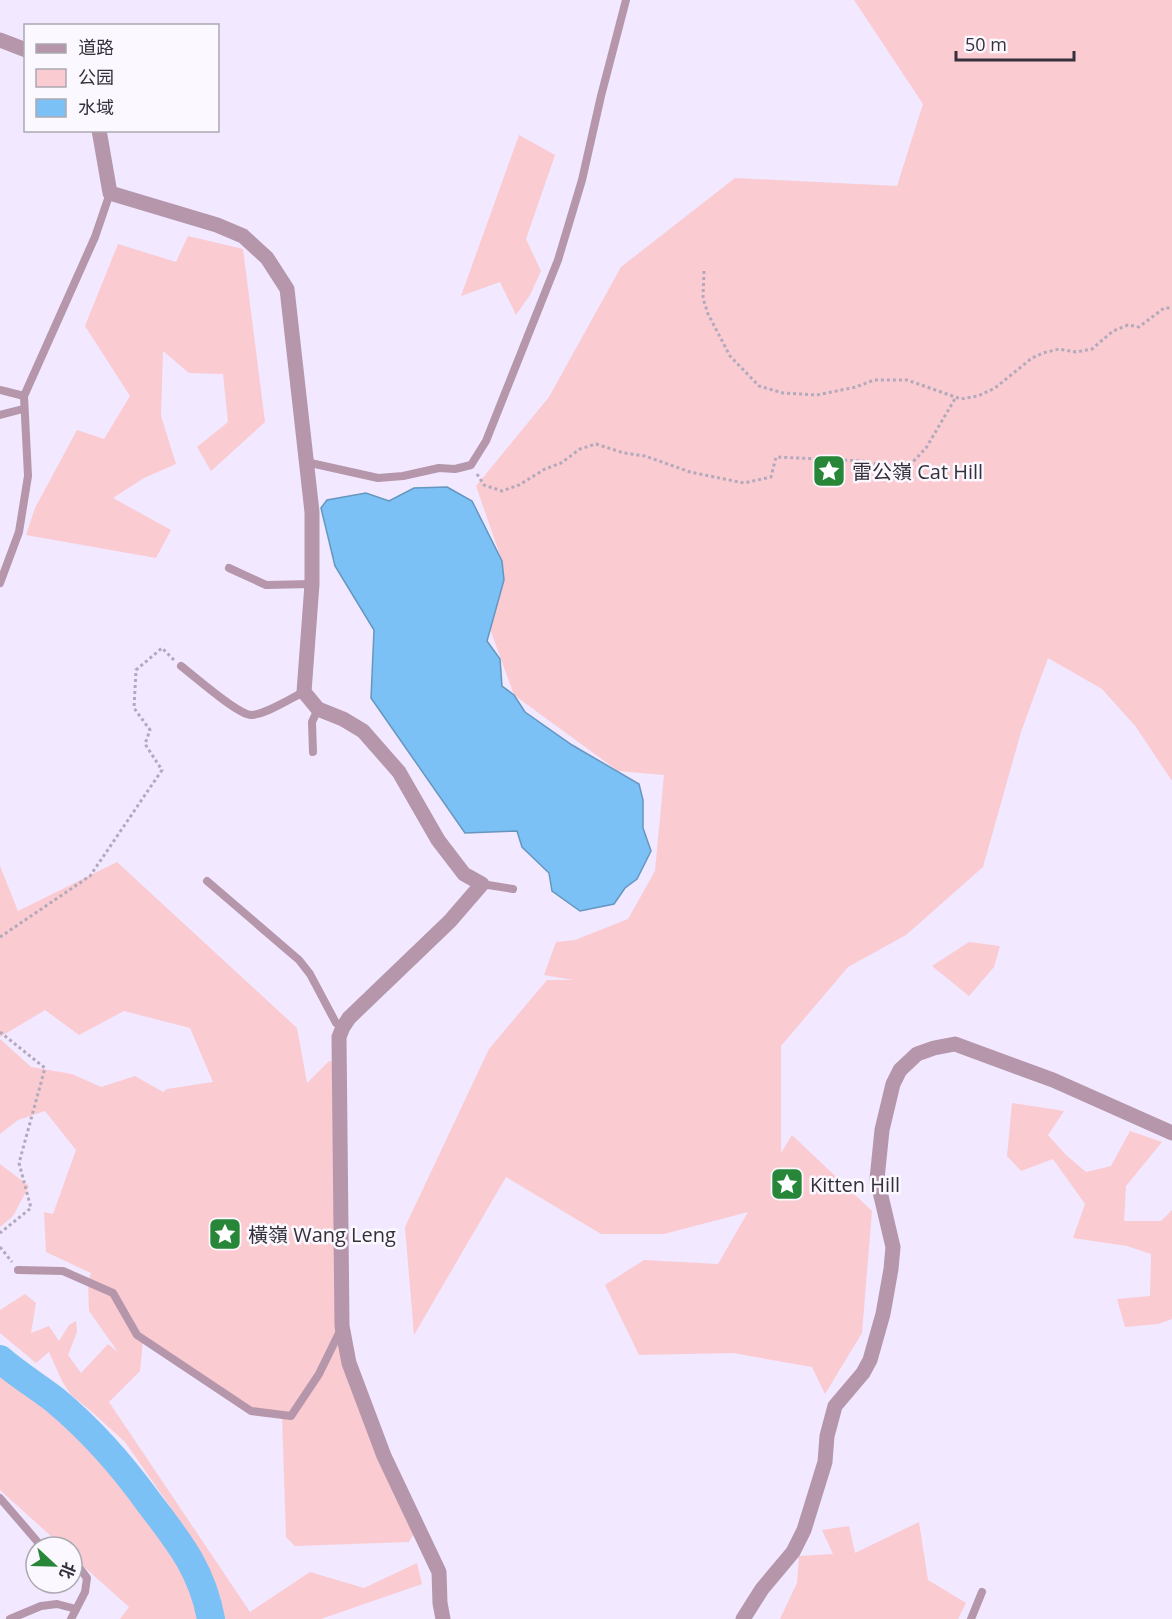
<svg xmlns="http://www.w3.org/2000/svg" width="1172" height="1619" font-family="'Open Sans','Noto Sans SC',sans-serif">
	<style>
		.green { fill: #facbd1 }
		.water { fill: #7bc1f6; stroke: #6696be; stroke-width: 1.5 }
		.lines { fill: none; stroke-linecap: round; stroke-linejoin: round }
		.river { stroke: #7bc1f6; stroke-width: 28 }
		.path { stroke: #b2aabc; stroke-width: 3; stroke-dasharray: 3 3; stroke-linecap: butt }
		.service { stroke: #b596ab; stroke-width: 8 }
		.minor { stroke: #b596ab; stroke-width: 15 }
		.labels { text-anchor: middle; dominant-baseline: central; stroke-width: 5; stroke-linejoin: round; paint-order: stroke }
		.poi-label { font-size: 20px; fill: #35303b; stroke: #fbf9ff; text-anchor: start }
	</style>
	<rect width="100%" height="100%" fill="#f2e8ff"/>
	<g class="green">
		<path d="M854 0H1172V781L1136 727 1102 689 1048 658 1021 732 983 867 906 935 848 967 781 1046V1153L792 1135 872 1211 862 1333 825 1394 812 1367 733 1353 639 1355 605 1285 644 1260 718 1264 748 1212 664 1234H601L506 1177 414 1335 405 1227 489 1049 547 980H573L544 975 556 942 575 940 628 919 655 871 664 775 618 771 514 695 490 629 502 561 476 486 549 397 621 267 735 178 897 186 923 104Z"/>
		<path d="M519 135 555 155 526 239 541 271 530 295 516 315 500 282 461 296Z"/>
		<path d="M188 236 243 249 265 422 211 471 197 447 228 422 223 374 189 373 163 351 161 416 176 464 144 478 113 498 171 530 156 558 26 535 35 508 77 430 104 439 130 396 85 326 118 244 176 262Z"/>
		<path d="M117 862 297 1028 307 1083 329 1061 347 1066V1353L418 1526 409 1542 295 1546 286 1537 282 1415 251 1411 143 1340 140 1371 109 1402 250 1612 310 1572 364 1588 417 1563 422 1584 321 1619H221V1598L171 1508 125 1442 91 1411 71 1395 62 1381 49 1352 36 1363 0 1333V1310L25 1294 36 1303 31 1333 49 1326 59 1341 69 1325 76 1321 77 1332 68 1355 81 1373 108 1344 118 1352 89 1311 88 1282 91 1273 46 1252 44 1212 53 1214 76 1150 45 1111 18 1120 0 1134V1039L31 1067 72 1074 101 1087 135 1076 163 1092 167 1089 213 1082 190 1028 124 1011 79 1035 45 1010 0 1037V866L18 911Z"/>
		<path d="M969 942 1000 946 994 967 969 996 932 966Z"/>
		<path d="M1012 1103 1064 1111 1048 1135 1066 1155 1086 1172 1111 1166 1130 1131 1162 1142 1126 1186 1124 1221H1161L1172 1210V1319L1158 1324 1125 1327 1117 1299 1150 1296 1151 1254 1127 1246 1073 1238 1085 1204 1053 1159 1021 1171 1007 1156Z"/>
		<path d="M0 1164 29 1186 13 1216 0 1227Z"/>
		<path d="M0 1359C17 1374 37 1386 55 1400 91 1430 122 1466 151 1504 179 1542 202 1571 211 1619H120L129 1607 72 1556V1547H63L0 1490Z"/>
		<path d="M919 1522 928 1580 966 1603 958 1619H780L797 1583 799 1556 833 1554 822 1530 849 1526 855 1553Z"/>
	</g>
	<path class="water" d="M447 487 472 501 502 561 504 580 487 641 500 659 502 686 514 695 525 712 572 745 639 784 643 800V828L651 851 637 879 625 888 614 904 580 911 552 891 549 873 522 847 517 831 465 833 371 698 374 630 335 566 321 508 327 500 366 493 389 501 414 488Z"/>
	<g class="lines">
		<path class="river" d="M0 1359C17 1374 37 1386 55 1400 91 1430 122 1465 150 1504 179 1542 202 1570 211 1619"/>
		<g class="path">
			<path d="M704 271 703 298 708 314 730 356 759 386 783 393 817 395 856 387 874 380H907L961 399 978 396 995 388 1032 358 1043 353 1059 349 1076 352 1092 349 1113 331 1128 325 1139 327 1164 308H1172"/>
			<path d="M477 474 484 485 502 491 519 485 545 469 561 463 580 449 596 444 624 453 645 456 690 472 744 483 771 477 776 457 863 461 895 468 910 465 926 448 956 397"/>
			<path d="M0 937 90 876 162 770 145 744 150 730 134 708 136 670 162 648 174 660"/>
			<path d="M0 1032 45 1068 19 1163 31 1208 0 1233"/>
			<path d="M0 1247 12 1262"/>
		</g>
		<g class="service">
			<path d="M0 390 24 396"/>
			<path d="M0 415 23 409"/>
			<path d="M306 462 378 478 403 476 439 468 455 469 471 465 486 441 558 260 582 180 601 96 626 0"/>
			<path d="M229 568 266 585 312 584"/>
			<path d="M0 583 19 532 28 476 24 396 95 237 110 193"/>
			<path d="M181 666C194 676 238 715 251 715 265 715 291 698 304 692"/>
			<path d="M313 752 312 722 318 709"/>
			<path d="M207 881 299 960 310 974 336 1023 343 1027"/>
			<path d="M482 884 513 889"/>
			<path d="M18 1270 63 1271 113 1293 137 1335 251 1411 291 1416 319 1374 341 1329"/>
			<path d="M0 1498 42 1547"/>
			<path d="M10 1619 41 1606 57 1604 76 1609"/>
			<path d="M71 1619 85 1592 87 1578 78 1566 72 1563"/>
			<path d="M971 1619 982 1592"/>
		</g>
		<g class="minor">
			<path d="M0 40 26 50"/>
			<path d="M99 130 110 193 217 225 243 236 267 258 287 289 312 512V584L304 692 318 709 343 719 363 731 399 772 438 840 464 874 482 884 450 921 349 1018 343 1027 339 1037 342 1326 349 1363 384 1456 439 1572 440 1603 443 1619"/>
			<path d="M743 1619 762 1589 793 1552 804 1530 825 1462 827 1436 835 1406 863 1373 870 1360 883 1314 891 1269 893 1247 877 1179 882 1130 893 1084 900 1070 917 1054 934 1048 955 1044 1053 1080 1172 1133"/>
		</g>
	</g>
	<defs>
		<g id="sight-square" transform="scale(1.725)"><rect x="-9" y="-9" width="18" height="18" rx="4" fill="#278638" stroke="#fbf9ff"/><path d="M0-6L1.8-2.2L6-1.7L2.9 1.2L3.7 5.4L0 3.3L-3.7 5.4L-2.9 1.2L-6-1.7L-1.8-2.2Z" fill="#fff"/></g>
	</defs>
	<g fill-rule="evenodd">
		<use href="#sight-square" x="829" y="471"/>
		<use href="#sight-square" x="787" y="1184"/>
		<use href="#sight-square" x="225" y="1234"/>
	</g>
	<g class="labels">
		<g class="poi-label">
			<text x="852" y="471">雷公嶺 Cat Hill</text>
			<text x="810" y="1184">Kitten Hill</text>
			<text x="248" y="1234">橫嶺 Wang Leng</text>
		</g>
	</g>
	<rect x="24" y="24" width="195" height="108" fill="#fbf9ff" stroke="#aca9b1" stroke-width="1.5"/>
	<rect x="36" y="44" width="30" height="9" fill="#b596ab" stroke="#aca9b1" stroke-width="1.5"/>
	<text x="78" y="54" font-size="18" fill="#35303b">道路</text>
	<rect x="36" y="69" width="30" height="18" fill="#facbd1" stroke="#aca9b1" stroke-width="1.5"/>
	<text x="78" y="84" font-size="18" fill="#35303b">公园</text>
	<rect x="36" y="99" width="30" height="18" fill="#7bc1f6" stroke="#aca9b1" stroke-width="1.5"/>
	<text x="78" y="114" font-size="18" fill="#35303b">水域</text>
	<g transform="translate(54 1565) rotate(112)"><circle r="28" fill="#fbf9ff" stroke="#aca9b1" stroke-width="1.5"/>
	<path d="M0-4.5L10 22L0 15L-10 22Z" fill="#278638"/>
	<text y="-9" font-size="16" font-weight="bold" text-anchor="middle" fill="#35303b">北</text>
	</g>
	<path d="M956 51v9h118v-9" fill="none" stroke="#35303b" stroke-width="3"/>
	<text x="965" y="51" font-size="18" fill="#35303b" stroke="#fbf9ff" stroke-width="4.5" paint-order="stroke">50 m</text>
</svg>
